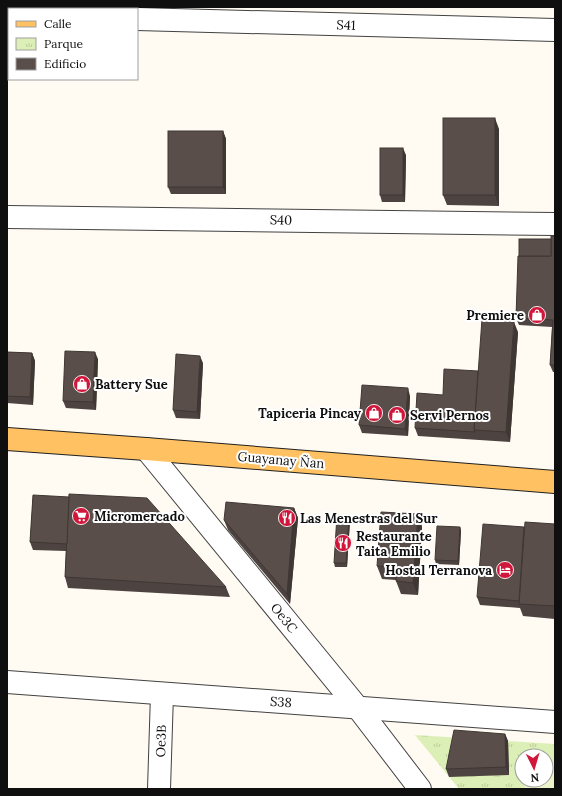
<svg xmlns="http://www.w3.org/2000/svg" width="562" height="796" font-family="Lora,serif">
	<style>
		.park { fill: url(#park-tufts); fill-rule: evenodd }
		.pitch { fill: #ecf5c9 }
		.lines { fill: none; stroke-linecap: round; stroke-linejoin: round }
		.minor-casing { stroke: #424242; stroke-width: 24 }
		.major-casing { stroke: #202020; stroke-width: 24 }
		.minor { stroke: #fff; stroke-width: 22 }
		.major { stroke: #ffc162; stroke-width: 22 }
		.wall { fill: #4d4340 }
		.shaded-wall { fill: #3f3734 }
		.building { fill: #5a4e4a; stroke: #3f3734 }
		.labels { text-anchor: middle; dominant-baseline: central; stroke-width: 4; stroke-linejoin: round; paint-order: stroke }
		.street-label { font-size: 13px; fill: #0f0f0f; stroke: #fff }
		.poi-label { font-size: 13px; font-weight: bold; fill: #0f0f0f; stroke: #fff; text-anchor: start }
	</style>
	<defs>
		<pattern id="park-tufts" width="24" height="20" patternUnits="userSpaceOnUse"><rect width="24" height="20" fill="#dcefb6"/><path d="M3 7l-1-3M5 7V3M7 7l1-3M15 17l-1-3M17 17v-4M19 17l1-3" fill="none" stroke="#bccc9b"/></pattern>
	</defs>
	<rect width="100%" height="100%" fill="#fffaf2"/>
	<path class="park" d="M415 735 555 744V789H459ZM522 756H546V780H522Z"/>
	<path class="pitch" d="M555 763V789H521L533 780H546V770Z"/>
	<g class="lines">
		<g class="minor-casing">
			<g id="minor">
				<path d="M7 15H9"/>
				<path d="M137 19 555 30"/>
				<path d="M7 217 555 224"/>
				<path d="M146 449 358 708 420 789"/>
				<path d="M7 682 555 722"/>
				<path d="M159 789 162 694"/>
			</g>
		</g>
		<g class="major-casing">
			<path id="major" d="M7 439 146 449 555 482"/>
		</g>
		<use href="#minor" class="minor"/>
		<use href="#major" class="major"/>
	</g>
	<g class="wall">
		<path d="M499 129V206L447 205 443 195Z"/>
		<path d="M223 131 226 139V194H171L168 187Z"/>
		<path d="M406 155 405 202H382L380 195Z"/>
		<path d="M555 236V372H553L550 365 552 327 519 325 516 318 519 256 551 239Z"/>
		<path d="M518 332 510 442 418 436 415 428 478 371Z"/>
		<path d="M7 352 32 353 35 361 33 405 7 403Z"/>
		<path d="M98 359 96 410 66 408 63 401Z"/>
		<path d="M203 363 200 419 176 418 173 410Z"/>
		<path d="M410 396 408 436 362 433 359 425Z"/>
		<path d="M33 495 226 587 230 597 68 588 65 577 66 551 33 550 30 542Z"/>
		<path d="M294 508 298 518 290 604 228 530 224 520Z"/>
		<path d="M418 514 422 527 418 595 401 594 396 581V580L382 579 377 566Z"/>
		<path d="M349 516 350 520 347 567H335L334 563Z"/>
		<path d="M555 524V619L523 616 520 608 480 605 477 597 524 527Z"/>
		<path d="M460 527 461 531 459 565 436 564 435 560Z"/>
		<path d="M505 734 508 741 509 775 449 777 446 769Z"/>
	</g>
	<g class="shaded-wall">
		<path d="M495 118 499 129V206L495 195Z"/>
		<path d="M223 131 226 139V194L223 187Z"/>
		<path d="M403 148 406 155 405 202 403 195Z"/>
		<path d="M514 322 518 332 510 442 506 432Z"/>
		<path d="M95 352 98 359 96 410 93 402Z"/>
		<path d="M32 353 35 361 33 405 30 397Z"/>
		<path d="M200 356 203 363 200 419 197 412Z"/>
		<path d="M408 388 410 396 408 436 405 429Z"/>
		<path d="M294 508 298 518 290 604 287 594Z"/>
		<path d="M418 514 422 527 418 595 413 583Z"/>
		<path d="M349 516 350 520 347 567 346 563Z"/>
		<path d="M460 527 461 531 459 565 458 561Z"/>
		<path d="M505 734 508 741 509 775 506 767Z"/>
	</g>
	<g class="building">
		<rect x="443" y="118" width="52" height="77"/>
		<rect x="168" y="131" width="55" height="56"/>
		<rect x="380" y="148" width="23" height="47"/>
		<path d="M551 236H555V365H550L553 320 516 318 518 256H551Z"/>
		<rect x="519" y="239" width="32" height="17"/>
		<path d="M482 319 514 322 506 432 474 430Z"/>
		<path d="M65 351 95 352 93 402 63 401Z"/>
		<path d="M7 352 32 353 30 397 7 396Z"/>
		<path d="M176 354 200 356 197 412 173 410Z"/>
		<path d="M444 369 478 371 474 430 475 432 415 428 417 393 443 395Z"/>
		<path d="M362 385 408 388 405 429 359 425Z"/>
		<path d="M69 494 147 498 226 587 65 577Z"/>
		<path d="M33 495 69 497 67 544 30 542Z"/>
		<path d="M226 502 294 508 287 594 224 520Z"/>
		<path d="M381 512 418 514 413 583 396 581 397 567 377 566Z"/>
		<path d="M337 515 349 516 346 563H334Z"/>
		<path d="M525 522 555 524V606L519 604Z"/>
		<path d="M483 524 524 527 519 601 477 597Z"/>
		<path d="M437 526 460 527 458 561 435 560Z"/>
		<path d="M454 730 505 734 506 767 446 769Z"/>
	</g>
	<defs>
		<g id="shop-disc" transform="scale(0.9)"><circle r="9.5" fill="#d0173b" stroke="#fff"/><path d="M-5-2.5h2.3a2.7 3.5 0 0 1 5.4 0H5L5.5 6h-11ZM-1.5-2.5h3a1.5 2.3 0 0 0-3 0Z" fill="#fff"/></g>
		<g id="supermarket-disc" transform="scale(0.9)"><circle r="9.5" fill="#d0173b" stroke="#fff"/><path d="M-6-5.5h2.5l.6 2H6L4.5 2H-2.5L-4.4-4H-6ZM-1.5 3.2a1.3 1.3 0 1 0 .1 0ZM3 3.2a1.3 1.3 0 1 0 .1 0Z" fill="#fff"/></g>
		<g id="restaurant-disc" transform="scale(0.9)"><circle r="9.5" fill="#d0173b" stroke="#fff"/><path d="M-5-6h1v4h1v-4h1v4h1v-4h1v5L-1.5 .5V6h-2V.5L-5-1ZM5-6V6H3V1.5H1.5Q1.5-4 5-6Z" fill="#fff"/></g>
		<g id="hotel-disc" transform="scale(0.9)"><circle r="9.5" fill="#d0173b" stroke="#fff"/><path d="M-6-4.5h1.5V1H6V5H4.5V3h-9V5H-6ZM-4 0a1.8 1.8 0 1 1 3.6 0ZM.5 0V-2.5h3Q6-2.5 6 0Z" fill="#fff"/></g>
	</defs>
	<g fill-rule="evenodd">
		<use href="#shop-disc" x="537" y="315"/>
		<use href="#shop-disc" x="82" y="384"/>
		<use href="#shop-disc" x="374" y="413"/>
		<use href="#shop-disc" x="397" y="415"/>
		<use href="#supermarket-disc" x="81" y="516"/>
		<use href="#restaurant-disc" x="287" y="518"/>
		<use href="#restaurant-disc" x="343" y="543"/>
		<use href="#hotel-disc" x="505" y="570"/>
	</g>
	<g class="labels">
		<g class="street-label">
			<text transform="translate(346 25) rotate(2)">S41</text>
			<text transform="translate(281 220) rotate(1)">S40</text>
			<text transform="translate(281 460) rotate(5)">Guayanay Ñan</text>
			<text transform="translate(284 618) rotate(51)">Oe3C</text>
			<text transform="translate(281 702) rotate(4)">S38</text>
			<text transform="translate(161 741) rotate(-88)">Oe3B</text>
		</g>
		<g class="poi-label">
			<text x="524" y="315" text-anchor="end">Premiere</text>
			<text x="95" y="384">Battery Sue</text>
			<text x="361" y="413" text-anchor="end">Tapiceria Pincay</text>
			<text x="410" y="415">Servi Pernos</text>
			<text x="94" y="516">Micromercado</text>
			<text x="300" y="518">Las Menestras del Sur</text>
			<text x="356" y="536">Restaurante<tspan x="356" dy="15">Taita Emilio</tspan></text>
			<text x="492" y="570" text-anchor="end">Hostal Terranova</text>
		</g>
	</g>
	<rect width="562" height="796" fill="none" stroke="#0f0f0f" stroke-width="16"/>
	<rect x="8" y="8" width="130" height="72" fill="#ffffff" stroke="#9f9f9f"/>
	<rect x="16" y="21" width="20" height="6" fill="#ffc162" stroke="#9f9f9f"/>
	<text x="44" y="28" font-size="12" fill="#0f0f0f">Calle</text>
	<rect x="16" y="38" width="20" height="12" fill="url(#park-tufts)" stroke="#9f9f9f"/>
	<text x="44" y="48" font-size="12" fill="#0f0f0f">Parque</text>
	<rect x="16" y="58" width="20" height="12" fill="#5a4e4a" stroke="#9f9f9f"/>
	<text x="44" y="68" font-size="12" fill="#0f0f0f">Edificio</text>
	<g transform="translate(534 768) rotate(175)"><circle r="19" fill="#ffffff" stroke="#9f9f9f"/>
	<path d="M0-3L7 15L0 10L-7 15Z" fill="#d0173b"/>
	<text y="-6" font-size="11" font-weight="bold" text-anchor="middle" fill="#0f0f0f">N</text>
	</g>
</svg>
